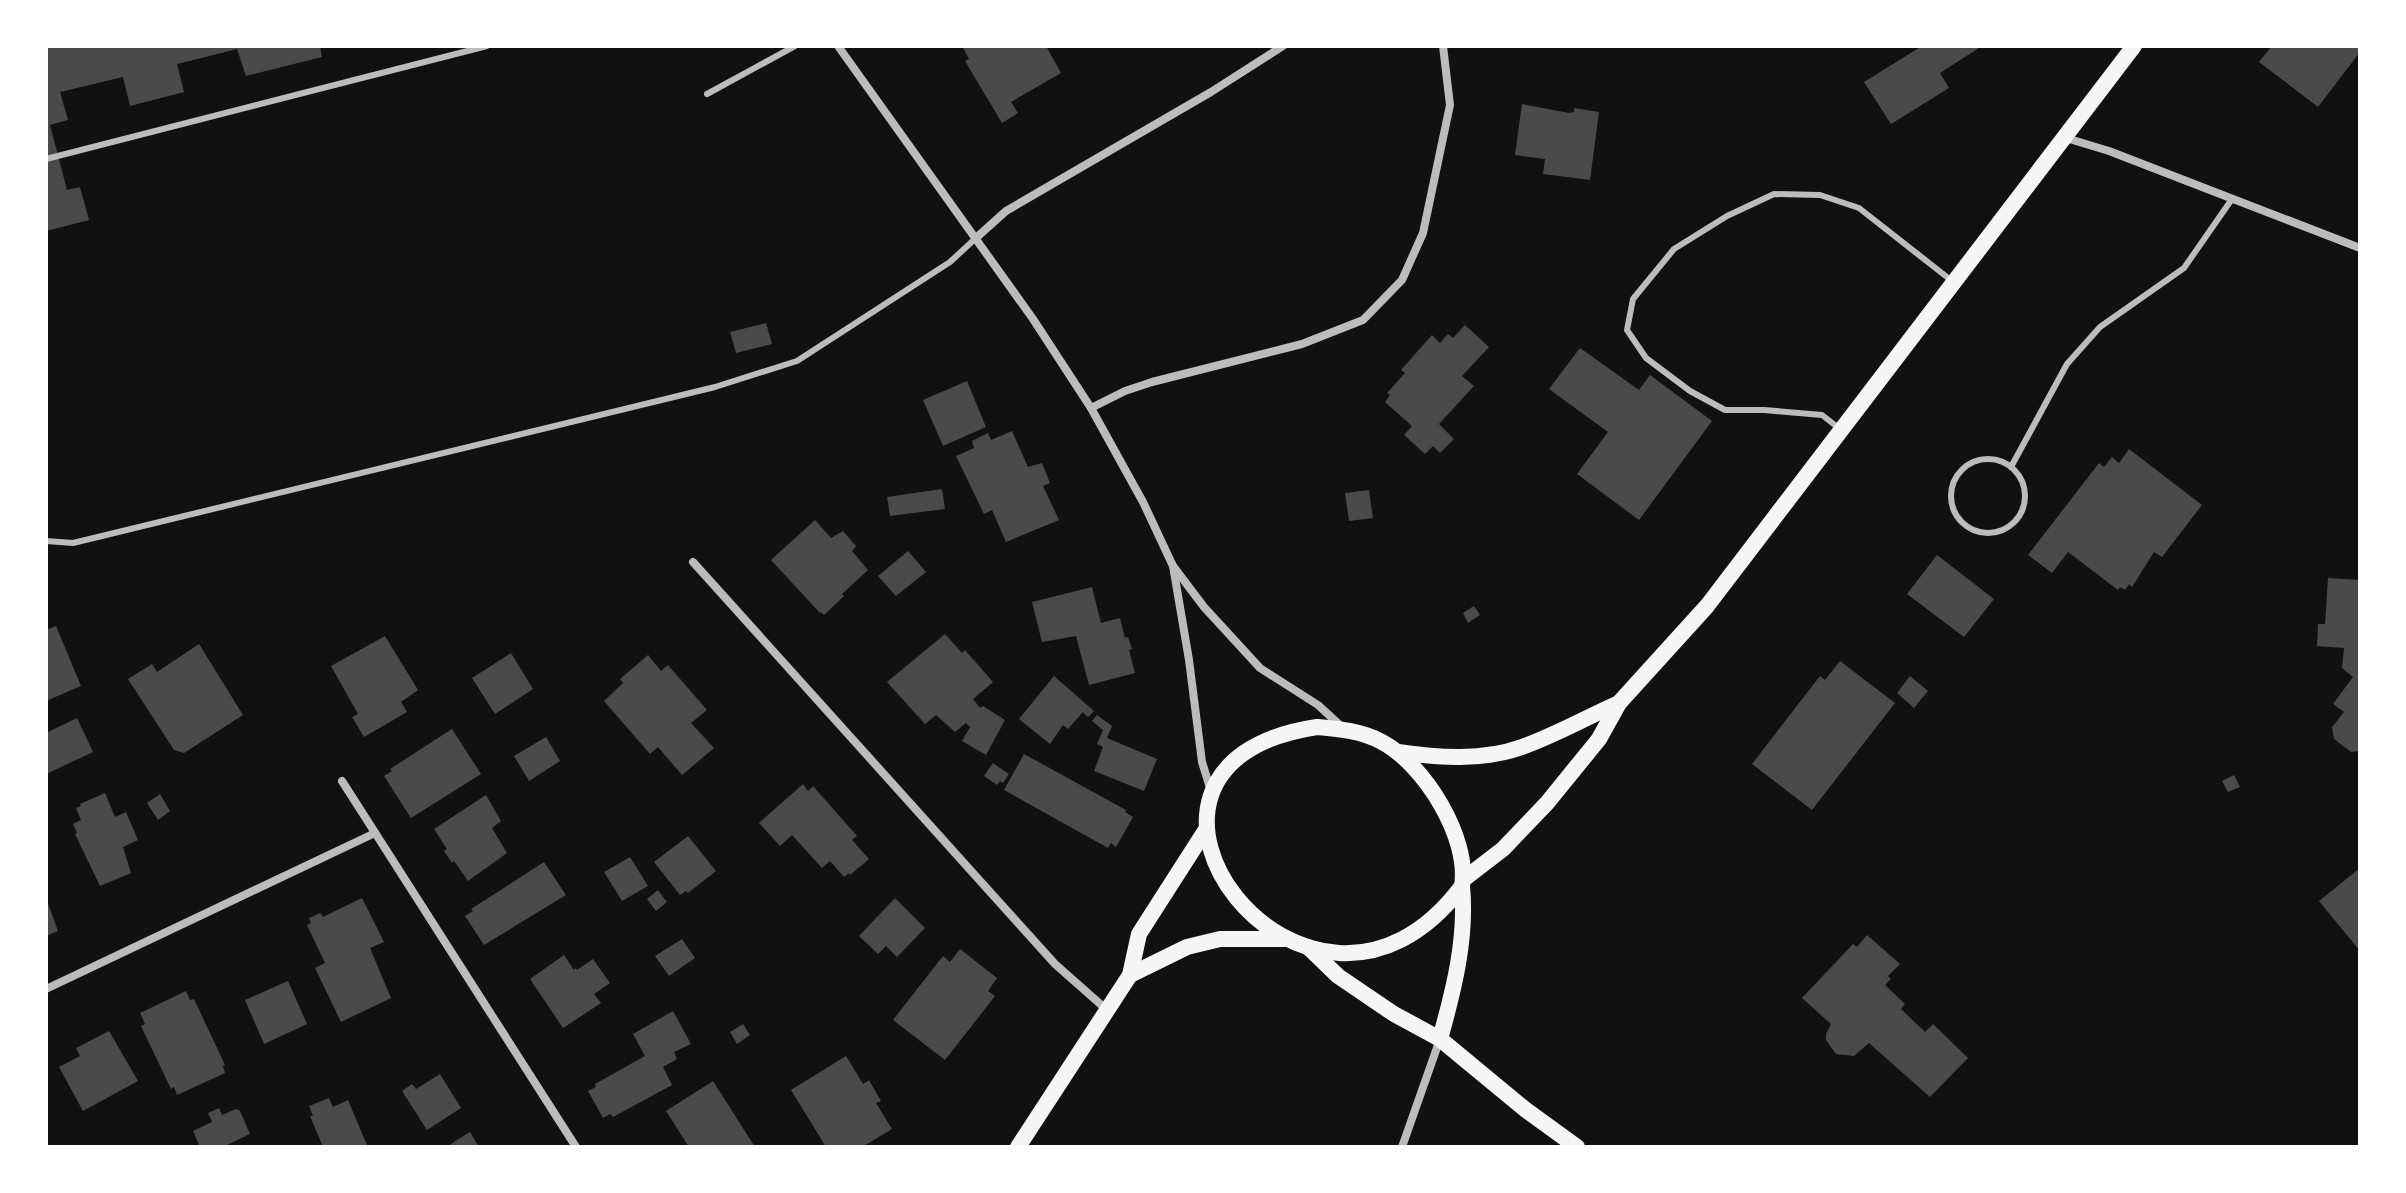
<svg xmlns="http://www.w3.org/2000/svg" width="2406" height="1193" font-family="'Roboto Condensed',sans-serif">
	<style>
		.building { fill: #4a4a4a }
		.lines { fill: none; stroke-linecap: round; stroke-linejoin: round }
		.service { stroke: #bcbcbc; stroke-width: 6 }
		.minor { stroke: #bcbcbc; stroke-width: 8 }
		.secondary { stroke: #f5f5f5; stroke-width: 16 }
	</style>
	<rect width="100%" height="100%" fill="#111"/>
	<g class="building">
		<path d="M46 46H320L322 57 246 76 237 49 177 64 184 92 130 106 123 77 60 92 68 120 50 125 67 190 80 187 89 220 46 231Z"/>
		<path d="M962 46H1046L1061 73 1011 102 1018 113 1002 123 965 61 969 59Z"/>
		<path d="M1922 46H1982L1940 73 1949 88 1891 124 1864 82Z"/>
		<path d="M2272 46H2360V52L2318 107 2259 62Z"/>
		<path d="M1522 104 1569 113 1574 112V108L1599 112 1590 180 1543 174 1545 159 1515 155Z"/>
		<path d="M766 323 772 344 736 353 730 332Z"/>
		<path d="M1465 325 1489 347 1462 376 1474 386 1439 424 1454 439 1440 453 1433 446 1425 454 1404 435 1412 426 1385 402 1390 395 1387 393 1405 373 1401 370 1432 335 1440 343 1448 334 1453 338Z"/>
		<path d="M1580 348 1639 390 1650 375 1712 421 1639 520 1577 474 1608 432 1549 389Z"/>
		<path d="M967 381 986 427 943 446 923 400Z"/>
		<path d="M1012 431 1028 467 1042 463 1050 483 1043 486 1059 520 1006 542 992 510 984 514 956 456 974 448 972 441 988 433 991 440Z"/>
		<path d="M2129 449 2202 505 2162 557 2154 552 2132 587 2129 584 2125 590 2120 587 2118 590 2068 552 2052 573 2028 555 2099 463 2104 467 2112 457 2119 463Z"/>
		<path d="M942 489 945 509 890 516 887 497Z"/>
		<path d="M1369 490 1373 518 1349 521 1345 493Z"/>
		<path d="M815 520 831 538 843 531 856 546 852 551 868 570 842 594 844 596 824 615 821 612 820 613 771 560Z"/>
		<path d="M908 551 926 572 896 596 878 576Z"/>
		<path d="M1937 555 1994 599 1964 637 1907 594Z"/>
		<path d="M2328 578 2360 580V751L2351 752 2334 739 2332 727 2344 712 2333 704 2353 677 2342 668 2344 648 2317 646 2318 624H2325Z"/>
		<path d="M1092 587 1101 623 1120 618 1125 638 1128 637 1132 649 1129 650 1135 673 1089 685 1076 636 1042 642 1032 602Z"/>
		<path d="M1474 606 1480 615 1468 623 1463 613Z"/>
		<path d="M56 626 81 686 46 701V630Z"/>
		<path d="M945 634 962 653 965 650 993 682 973 699 980 708 983 706 1005 720 986 755 962 741 970 727 966 723 955 732 936 715 925 724 887 682Z"/>
		<path d="M385 636 418 690 401 702 407 712 364 737 352 717 358 714 331 666Z"/>
		<path d="M199 644 243 715 184 753 174 750 128 679 152 664 157 672Z"/>
		<path d="M511 653 533 689 495 714 472 678Z"/>
		<path d="M648 655 661 671 668 665 707 710 691 723 714 748 682 775 658 747 650 754 604 701 623 683 620 679Z"/>
		<path d="M1840 661 1895 703 1812 810 1752 764 1820 676 1825 680Z"/>
		<path d="M1054 676 1094 711 1088 717 1083 712 1068 729 1063 725 1050 744 1019 719Z"/>
		<path d="M1910 676 1928 691 1914 708 1897 693Z"/>
		<path d="M1097 715 1112 726 1107 738 1157 759 1144 791 1094 771 1103 747 1097 744 1103 730 1092 721Z"/>
		<path d="M77 718 93 752 46 774V733Z"/>
		<path d="M452 729 481 774 411 818 384 776 392 771 390 769Z"/>
		<path d="M546 737 560 761 529 781 514 756Z"/>
		<path d="M1024 754 1126 810 1125 812 1133 817 1116 847 1111 843 1108 848 1004 790Z"/>
		<path d="M993 763 1009 774 1003 783 1000 781 997 785 984 776Z"/>
		<path d="M2234 775 2240 787 2228 792 2222 781Z"/>
		<path d="M803 784 808 791 813 786 857 836 852 840 869 859 850 875 849 873 844 877 830 861 822 868 792 835 780 846 759 823Z"/>
		<path d="M105 793 115 817 126 812 138 840 123 847 131 873 100 886 75 834 77 833 73 824 81 820 76 808 81 806 80 804Z"/>
		<path d="M160 794 170 811 158 820 147 803Z"/>
		<path d="M486 795 501 821 492 828 507 853 468 881 454 861 452 863 444 851 447 849 434 829Z"/>
		<path d="M688 836 716 871 688 893 686 891 680 895 654 862Z"/>
		<path d="M630 857 648 886 622 901 604 872Z"/>
		<path d="M544 862 566 895 484 945 465 916 473 911 471 909Z"/>
		<path d="M2360 868V951L2319 901Z"/>
		<path d="M658 890 667 902 656 911 647 899Z"/>
		<path d="M46 898 58 931 46 936Z"/>
		<path d="M362 898 384 942 370 948 391 998 341 1022 315 968 325 963 307 925 311 923 309 918 320 913 323 917Z"/>
		<path d="M895 898 925 928 897 957 886 946 878 954 859 936Z"/>
		<path d="M1867 935 1900 964 1888 976 1891 979 1885 985 1905 1004 1901 1009 1925 1032 1933 1024 1968 1058 1930 1097 1869 1043 1854 1056 1836 1054 1826 1040V1034L1831 1024 1802 998 1853 944 1857 947Z"/>
		<path d="M682 939 695 958 669 976 655 956Z"/>
		<path d="M960 949 997 978 988 991 995 996 945 1060 893 1020 943 956 950 962Z"/>
		<path d="M564 955 574 970 576 968 577 970 593 959 610 983 594 994 601 1003 563 1028 530 979Z"/>
		<path d="M288 981 307 1024 264 1044 245 1000Z"/>
		<path d="M186 991 190 1000 194 999 225 1065 223 1066 225 1073 177 1095 174 1087 171 1089 141 1026 145 1024 140 1013Z"/>
		<path d="M673 1011 691 1044 674 1052 677 1059 663 1067 672 1085 613 1117 610 1114 603 1118 588 1091 596 1087 595 1084 645 1056 633 1034Z"/>
		<path d="M743 1024 750 1035 737 1044 730 1032Z"/>
		<path d="M109 1031 138 1081 83 1111 59 1067 80 1056 76 1048Z"/>
		<path d="M846 1056 863 1084 869 1080 881 1101 876 1103 892 1129 862 1147H826L791 1090Z"/>
		<path d="M440 1074 461 1108 427 1130 402 1091 412 1084 416 1089Z"/>
		<path d="M713 1081 755 1147H689L666 1111Z"/>
		<path d="M329 1098 333 1107 348 1100 367 1145 323 1147 310 1116H313L309 1106Z"/>
		<path d="M219 1108 222 1115 236 1109 240 1111 250 1134 223 1147H200L193 1131 212 1122 208 1113Z"/>
		<path d="M470 1132 479 1147H446Z"/>
	</g>
	<g class="lines">
		<g class="service">
			<path d="M707 94 795 46"/>
			<path d="M46 159 487 46"/>
			<path d="M1840 429 1822 415 1764 410H1725L1690 391 1646 358 1627 330 1633 299 1674 249 1727 216 1774 194 1820 195 1859 208 1952 281"/>
			<circle cx="1988" cy="496" r="37"/>
			<path d="M2011 467 2067 364 2100 327 2184 268 2232 199"/>
			<path d="M46 541 73 543 715 387 797 361 950 262 976 238"/>
		</g>
		<g class="minor">
			<path d="M838 46 1033 319 1091 408 1143 502 1173 566 1204 607 1260 668 1318 705 1342 727"/>
			<path d="M2066 138 2109 151 2360 248"/>
			<path d="M976 238 1006 211 1211 92 1283 46"/>
			<path d="M1091 408 1125 391 1152 382 1302 344 1363 320 1402 280 1423 233 1450 105 1443 46"/>
			<path d="M693 562 1055 964 1107 1010"/>
			<path d="M1173 566 1189 660 1202 762 1211 791"/>
			<path d="M342 781 576 1147"/>
			<path d="M46 989 375 833"/>
			<path d="M1402 1147 1440 1039"/>
		</g>
		<g class="secondary">
			<path d="M1317 727C1339 729 1362 731 1382 742 1424 764 1470 838 1462 886 1309 1091 1062 765 1317 727Z"/>
			<path d="M1398 752C1439 758 1483 761 1522 747 1556 735 1587 717 1619 703"/>
			<path d="M1464 879 1503 849 1547 803 1599 739 1619 703 1707 606 2134 46"/>
			<path d="M1308 947 1338 976 1394 1014 1440 1039 1526 1110 1577 1147"/>
			<path d="M1130 975 1187 947 1220 939H1284"/>
			<path d="M1440 1039C1454 989 1467 938 1462 886"/>
			<path d="M1018 1147 1130 975 1139 934 1205 831"/>
		</g>
	</g>
	<rect width="2406" height="1193" fill="none" stroke="#ffffff" stroke-width="96"/>
</svg>
